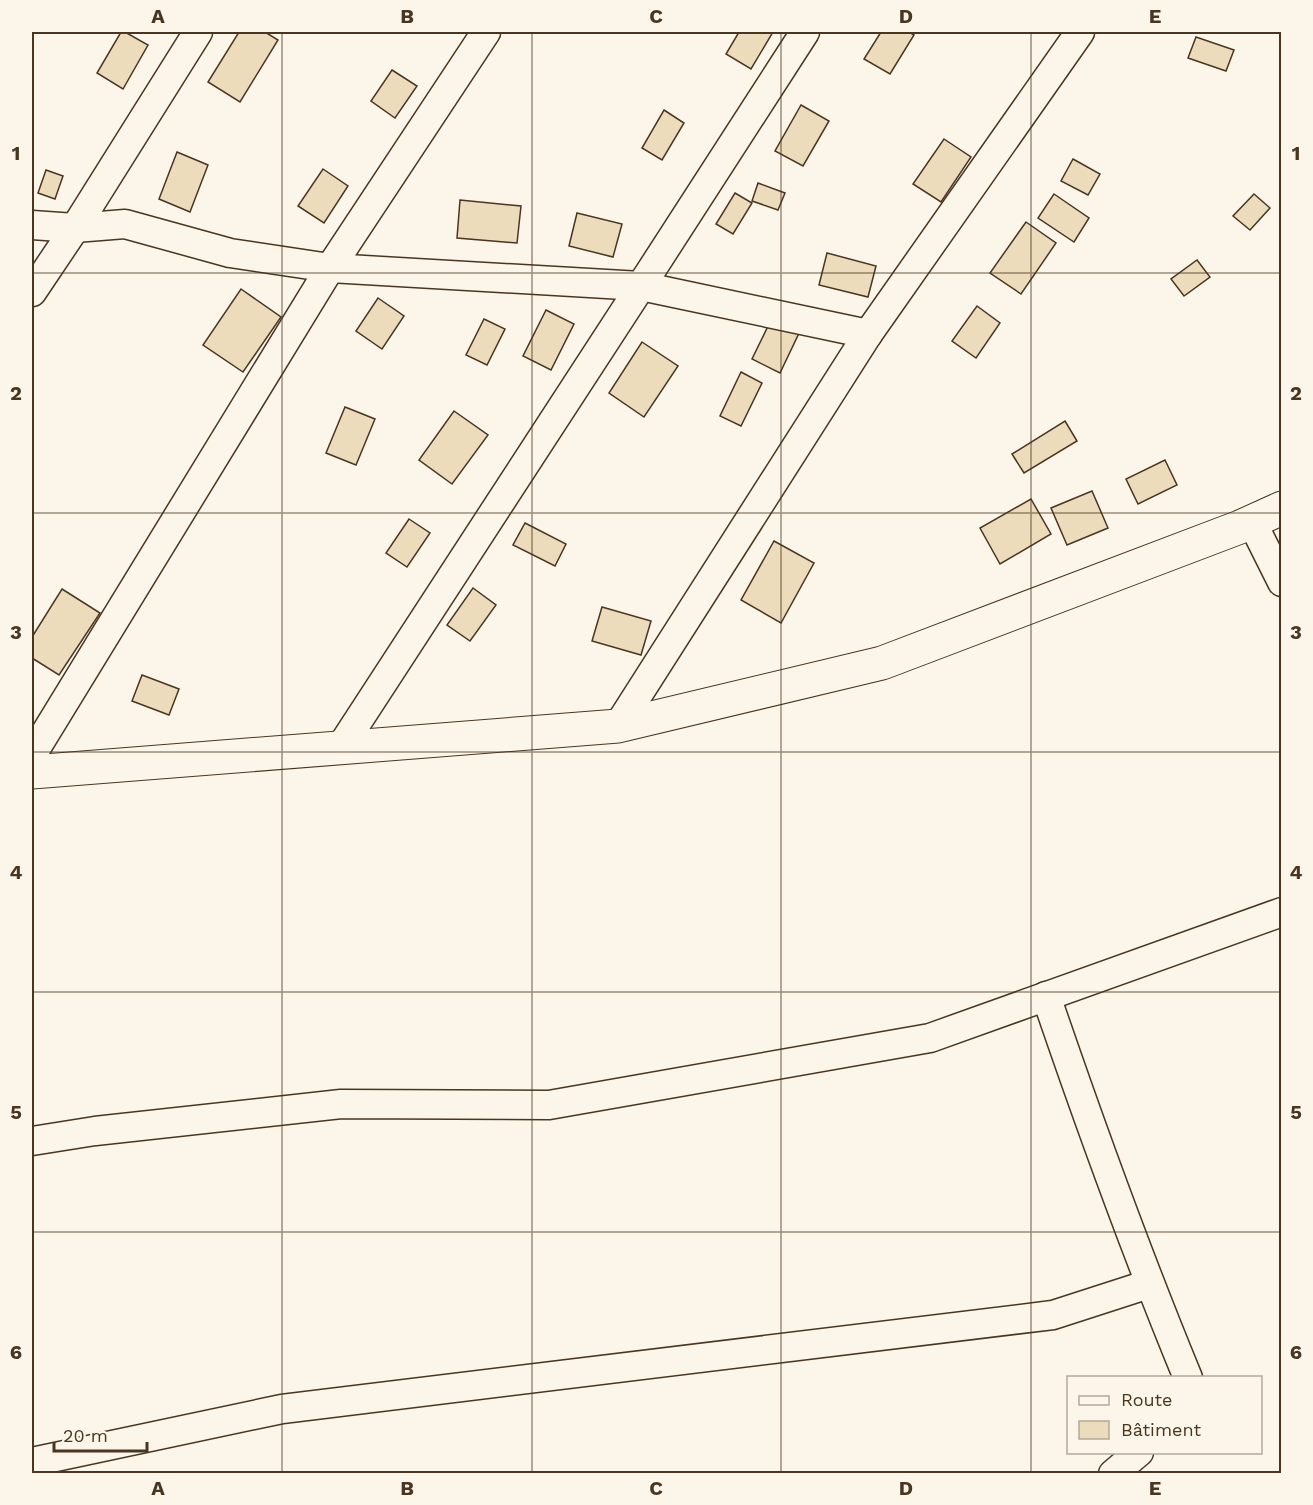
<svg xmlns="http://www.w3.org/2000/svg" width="1313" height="1505" font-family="'Work Sans',sans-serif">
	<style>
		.building { fill: #ecdcbc; stroke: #4a3520; stroke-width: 1.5 }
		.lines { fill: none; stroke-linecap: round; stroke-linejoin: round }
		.street-casing { stroke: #4a3520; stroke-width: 31 }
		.secondary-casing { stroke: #4a3520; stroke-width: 35 }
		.street { stroke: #fbf6e9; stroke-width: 28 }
		.secondary { stroke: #fbf6e9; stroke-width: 33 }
		.grid { fill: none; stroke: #4a3520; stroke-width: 1.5; stroke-opacity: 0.55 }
		.neatline { fill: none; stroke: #4a3520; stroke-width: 2 }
		.grid-label { font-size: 20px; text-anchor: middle; font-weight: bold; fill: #4a3520 }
	</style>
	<rect width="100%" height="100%" fill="#fbf6e9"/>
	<g class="building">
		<path d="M121 32H125L148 45 123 89 97 73Z"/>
		<path d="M239 32H265L278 40 240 102 208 82Z"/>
		<path d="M739 32H773L751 69 726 54Z"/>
		<path d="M881 32H909L914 35 890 74 864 59Z"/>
		<path d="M1196 37 1234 50 1226 71 1188 58Z"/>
		<path d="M392 70 417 86 395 118 371 101Z"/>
		<path d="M801 105 829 121 803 166 775 151Z"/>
		<path d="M664 110 684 123 662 160 642 148Z"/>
		<path d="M944 139 971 157 941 202 913 184Z"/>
		<path d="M177 152 208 165 190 212 159 199Z"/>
		<path d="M1073 159 1100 174 1088 195 1061 181Z"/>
		<path d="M323 169 348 186 324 223 298 206Z"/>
		<path d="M46 170 63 176 55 199 38 193Z"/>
		<path d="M758 183 785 193 778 210 752 201Z"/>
		<path d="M735 193 752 203 733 234 716 224Z"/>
		<path d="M1054 194 1089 218 1074 242 1038 218Z"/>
		<path d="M1254 194 1270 208 1250 230 1233 216Z"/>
		<path d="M460 200 521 206 517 243 457 238Z"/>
		<path d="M577 213 622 224 613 257 569 246Z"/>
		<path d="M1026 222 1056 243 1021 294 990 273Z"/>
		<path d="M827 253 876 266 868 297 819 285Z"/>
		<path d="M1197 260 1210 277 1184 296 1171 279Z"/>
		<path d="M241 289 281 317 243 372 203 345Z"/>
		<path d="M378 298 404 316 382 349 356 331Z"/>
		<path d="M977 306 1000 323 976 358 952 341Z"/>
		<path d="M546 310 574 324 551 370 523 356Z"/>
		<path d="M772 318 800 331 780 373 752 359Z"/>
		<path d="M484 319 505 329 487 365 466 355Z"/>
		<path d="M642 342 678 366 644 417 609 393Z"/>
		<path d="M741 372 762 383 741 426 720 416Z"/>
		<path d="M345 407 375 419 356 465 326 453Z"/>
		<path d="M454 411 488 435 452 484 419 460Z"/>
		<path d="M1065 421 1077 441 1024 473 1012 454Z"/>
		<path d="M1165 460 1177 485 1138 504 1126 479Z"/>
		<path d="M1092 491 1108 528 1067 545 1051 508Z"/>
		<path d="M1031 499 1051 534 1000 564 980 528Z"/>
		<path d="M409 519 430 533 407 567 386 553Z"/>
		<path d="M525 523 566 544 555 566 513 545Z"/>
		<path d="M774 541 814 563 781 623 741 600Z"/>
		<path d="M473 588 496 605 470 641 447 625Z"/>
		<path d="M62 589 100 613 59 675 32 658V637Z"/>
		<path d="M602 607 651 621 641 655 592 641Z"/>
		<path d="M142 675 179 689 169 715 132 701Z"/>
	</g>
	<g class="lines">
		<g class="street-casing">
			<g id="street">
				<path d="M32 225 75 228 125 224 230 253 330 268 641 286 868 334"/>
				<path d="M32 292 75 228 198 32"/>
				<path d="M1252 522 1282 582"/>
				<path d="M618 726 868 334 1080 32"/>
				<path d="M341 747 641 286 805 32"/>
				<path d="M32 755 330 268 486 32"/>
				<path d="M1046 996C1090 1125 1136 1252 1188 1378"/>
				<path d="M32 1141 95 1131 341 1104 549 1105 930 1038 1282 912"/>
				<path d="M32 1462 282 1409 1053 1315 1149 1284"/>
				<path d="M1113 1474 1139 1452"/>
			</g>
		</g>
		<g class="secondary-casing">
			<path id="secondary" d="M32 772 618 726 882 663 1240 527 1282 508"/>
		</g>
		<use href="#street" class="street"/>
		<use href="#secondary" class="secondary"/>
	</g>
	<path class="grid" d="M282 32V1474M532 32V1474M781 32V1474M1031 32V1474M32 273H1282M32 513H1282M32 752H1282M32 992H1282M32 1232H1282"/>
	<rect width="1313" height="1505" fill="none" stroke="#fbf6e9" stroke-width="66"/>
	<rect x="1067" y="1376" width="195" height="78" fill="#fbf6e9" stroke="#b4a999" stroke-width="1.5"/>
	<rect x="1079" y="1396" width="30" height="9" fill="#fbf6e9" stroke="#b4a999" stroke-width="1.5"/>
	<text x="1121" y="1406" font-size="18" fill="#4a3520">Route</text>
	<rect x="1079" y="1421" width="30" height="18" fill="#ecdcbc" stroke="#b4a999" stroke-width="1.5"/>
	<text x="1121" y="1436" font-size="18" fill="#4a3520">Bâtiment</text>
	<path d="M54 1442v9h93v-9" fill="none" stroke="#4a3520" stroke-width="3"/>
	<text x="63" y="1442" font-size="18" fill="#4a3520" stroke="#fbf6e9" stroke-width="4.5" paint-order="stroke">20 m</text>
	<rect x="33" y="33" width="1247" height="1439" class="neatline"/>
	<g class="grid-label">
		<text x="158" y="23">A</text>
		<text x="407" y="23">B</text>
		<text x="656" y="23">C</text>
		<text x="906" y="23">D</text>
		<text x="1155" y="23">E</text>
		<text x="16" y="160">1</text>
		<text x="1296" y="160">1</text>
		<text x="16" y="400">2</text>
		<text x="1296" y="400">2</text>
		<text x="16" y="639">3</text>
		<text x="1296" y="639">3</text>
		<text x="16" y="879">4</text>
		<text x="1296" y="879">4</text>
		<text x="16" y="1119">5</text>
		<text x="1296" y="1119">5</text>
		<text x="16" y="1359">6</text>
		<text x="1296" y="1359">6</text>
		<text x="158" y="1495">A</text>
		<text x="407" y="1495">B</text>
		<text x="656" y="1495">C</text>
		<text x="906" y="1495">D</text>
		<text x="1155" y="1495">E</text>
	</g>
</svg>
